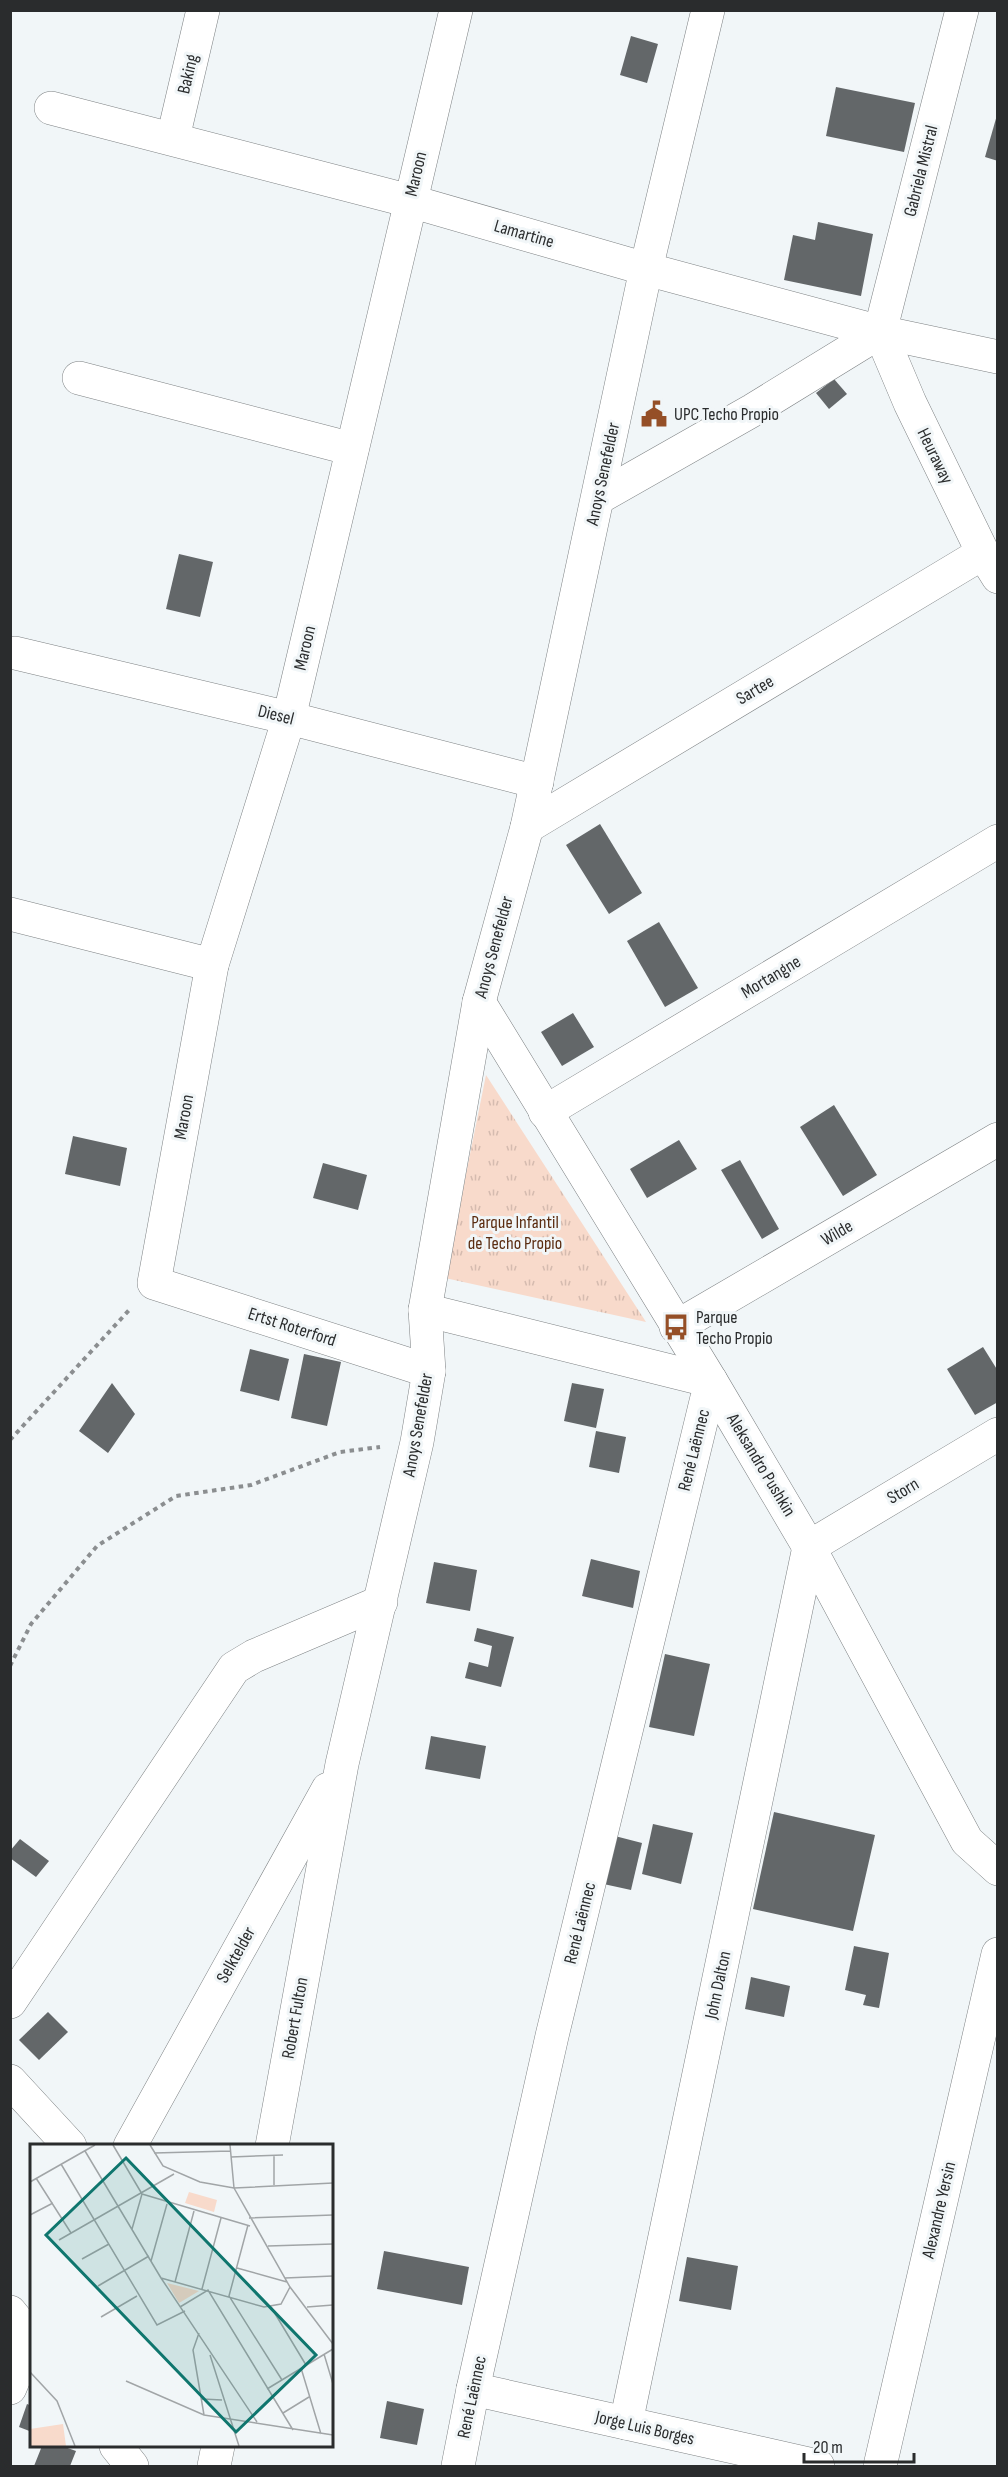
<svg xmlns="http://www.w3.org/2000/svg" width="1008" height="2477" font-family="'Sofia Sans Condensed',sans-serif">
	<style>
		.park { fill: url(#park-tufts) }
		.building { fill: #636769 }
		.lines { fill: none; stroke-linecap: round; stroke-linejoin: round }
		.street-casing { stroke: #7e8284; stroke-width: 34 }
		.path { stroke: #8b8e90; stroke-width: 4; stroke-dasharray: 4.5 4.5; stroke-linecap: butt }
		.street { stroke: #fff; stroke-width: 33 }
		.labels { text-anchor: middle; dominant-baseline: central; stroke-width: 6; stroke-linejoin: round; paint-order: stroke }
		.street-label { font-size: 18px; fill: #2a2c2d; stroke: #f1f6f8 }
		.poi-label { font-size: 18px; fill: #2a2c2d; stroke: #f1f6f8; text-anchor: start }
		.park-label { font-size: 18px; fill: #5a2c10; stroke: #f1f6f8 }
		.inset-road { fill: none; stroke: #a1a5a7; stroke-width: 1.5 }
		.view { fill: #0f766e; fill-opacity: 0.15; stroke: #0f766e; stroke-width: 3 }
		.inset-edge { fill: none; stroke: #2a2c2d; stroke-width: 3 }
	</style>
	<defs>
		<pattern id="park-tufts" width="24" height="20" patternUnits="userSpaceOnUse" patternTransform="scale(1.5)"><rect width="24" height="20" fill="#f8dacb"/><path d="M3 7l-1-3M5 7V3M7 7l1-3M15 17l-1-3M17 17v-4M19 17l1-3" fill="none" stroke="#d5bbaf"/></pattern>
	</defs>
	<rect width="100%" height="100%" fill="#f1f6f8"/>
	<path class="park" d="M486 1075 646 1322 445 1278Z"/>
	<g class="building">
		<path d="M631 36 658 44 647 83 620 75Z"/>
		<path d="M836 87 915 103 904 152 826 136Z"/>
		<path d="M997 115 998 116V161L985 157Z"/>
		<path d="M818 222 873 234 861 296 784 280 793 235 815 240Z"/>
		<path d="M834 379 847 394 829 409 816 393Z"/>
		<path d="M179 554 213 562 200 617 166 609Z"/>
		<path d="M600 824 642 893 609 914 566 845Z"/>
		<path d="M659 922 698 988 665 1007 627 941Z"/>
		<path d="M573 1013 594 1047 562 1066 541 1032Z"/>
		<path d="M834 1105 877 1175 843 1196 800 1127Z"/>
		<path d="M73 1136 127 1148 120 1186 65 1174Z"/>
		<path d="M679 1140 697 1169 647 1198 630 1169Z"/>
		<path d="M740 1160 779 1229 762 1239 721 1170Z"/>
		<path d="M323 1163 367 1175 358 1210 313 1198Z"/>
		<path d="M983 1347 998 1371V1402L975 1415 947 1369Z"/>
		<path d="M250 1349 289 1359 279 1401 240 1391Z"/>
		<path d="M304 1354 341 1362 327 1426 291 1418Z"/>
		<path d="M112 1383 135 1414 108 1453 79 1431Z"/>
		<path d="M572 1383 604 1389 596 1428 564 1421Z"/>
		<path d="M596 1431 626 1437 619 1473 589 1467Z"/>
		<path d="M591 1559 640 1571 633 1608 582 1596Z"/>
		<path d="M434 1562 477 1570 470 1611 426 1603Z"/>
		<path d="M477 1628 514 1637 501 1687 465 1678 469 1662 488 1667 492 1646 474 1641Z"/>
		<path d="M665 1654 710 1664 694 1736 649 1727Z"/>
		<path d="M431 1736 486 1746 480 1779 425 1769Z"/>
		<path d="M774 1812 875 1835 853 1931 753 1909Z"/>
		<path d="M653 1824 693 1833 681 1884 642 1874Z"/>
		<path d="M611 1835 642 1843 631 1890 599 1883Z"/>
		<path d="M20 1839 49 1861 36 1877 10 1858V1851Z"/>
		<path d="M854 1946 889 1953 879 2008 863 2005 866 1995 845 1990Z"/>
		<path d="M751 1977 790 1986 784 2017 745 2009Z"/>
		<path d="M48 2012 68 2032 39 2060 19 2040Z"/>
		<path d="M384 2251 469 2267 462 2305 377 2289Z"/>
		<path d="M687 2257 738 2266 731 2310 679 2301Z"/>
		<path d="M387 2401 424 2409 417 2445 380 2438Z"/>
		<path d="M27 2404 32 2406V2432L19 2427Z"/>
		<path d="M42 2446H62L76 2451 70 2466H34Z"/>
	</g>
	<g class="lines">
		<g class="street-casing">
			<g id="street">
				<path d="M51 108 410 201 646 269 880 332 998 357"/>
				<path d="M173 138 203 10"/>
				<path d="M880 332 962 10"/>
				<path d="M880 332 910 403 983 553 998 577"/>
				<path d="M79 378 352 449"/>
				<path d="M598 498 753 410 880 332"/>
				<path d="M15 653 289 718 537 782"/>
				<path d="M527 827 983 553"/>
				<path d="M10 914 212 965"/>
				<path d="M479 1002 711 1381 809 1547 967 1841 998 1869"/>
				<path d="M545 1112 998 841"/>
				<path d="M425 1310 711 1381 552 2036 473 2389 458 2466"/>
				<path d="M676 1327 998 1139"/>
				<path d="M429 1371 154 1283 212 965 289 718 456 10"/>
				<path d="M10 2002 234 1668 254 1656 381 1602"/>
				<path d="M10 2081 70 2146"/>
				<path d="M130 2146 328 1789"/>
				<path d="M272 2146 342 1764 417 1442 429 1371 425 1310 479 1002 527 827 646 269 708 10"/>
				<path d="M10 2312 32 2339"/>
				<path d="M10 2388 32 2335"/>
				<path d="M473 2389 818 2466"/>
				<path d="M626 2423 809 1547 998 1434"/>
				<path d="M116 2446 132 2466"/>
				<path d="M214 2466 218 2446"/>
				<path d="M880 2466 998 1954"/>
			</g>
		</g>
		<g class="path">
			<path d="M10 1440 131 1308"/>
			<path d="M10 1666 31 1624 97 1546 176 1496 251 1485 340 1452 380 1447"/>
		</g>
		<use href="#street" class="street"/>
	</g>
	<defs>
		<g id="civic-bare" transform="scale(2.07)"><path d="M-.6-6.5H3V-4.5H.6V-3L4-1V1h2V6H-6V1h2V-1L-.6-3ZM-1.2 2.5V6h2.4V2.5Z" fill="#954f27" stroke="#f1f6f8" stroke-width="2.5" paint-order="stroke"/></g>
		<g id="bus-bare" transform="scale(2.07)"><path d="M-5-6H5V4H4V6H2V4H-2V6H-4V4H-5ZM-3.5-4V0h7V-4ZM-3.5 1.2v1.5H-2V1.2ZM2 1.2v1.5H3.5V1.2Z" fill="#954f27" stroke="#f1f6f8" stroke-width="2.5" paint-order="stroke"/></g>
	</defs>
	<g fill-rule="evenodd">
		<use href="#civic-bare" x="654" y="414"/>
		<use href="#bus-bare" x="676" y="1327"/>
	</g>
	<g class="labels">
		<g class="street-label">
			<text transform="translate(188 74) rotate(-77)">Baking</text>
			<text transform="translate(921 171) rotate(-76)">Gabriela Mistral</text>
			<text transform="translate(416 174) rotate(-77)">Maroon</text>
			<text transform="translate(524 234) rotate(16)">Lamartine</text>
			<text transform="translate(935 456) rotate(64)">Heuraway</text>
			<text transform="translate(603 474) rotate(-78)">Anoys Senefelder</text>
			<text transform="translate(305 648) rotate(-77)">Maroon</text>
			<text transform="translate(755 690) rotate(-31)">Sartee</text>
			<text transform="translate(276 715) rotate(14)">Diesel</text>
			<text transform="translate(494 947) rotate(-75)">Anoys Senefelder</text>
			<text transform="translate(771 977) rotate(-31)">Mortangne</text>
			<text transform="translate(184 1117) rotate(-80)">Maroon</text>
			<text transform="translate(837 1233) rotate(-30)">Wilde</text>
			<text transform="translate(292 1327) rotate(18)">Ertst Roterford</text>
			<text transform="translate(418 1425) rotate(-80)">Anoys Senefelder</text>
			<text transform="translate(694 1450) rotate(-76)">René Laënnec</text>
			<text transform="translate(761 1465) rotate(59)">Aleksandro Pushkin</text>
			<text transform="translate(903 1491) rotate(-31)">Storn</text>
			<text transform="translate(580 1923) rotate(-76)">René Laënnec</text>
			<text transform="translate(236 1955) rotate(-61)">Selktelder</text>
			<text transform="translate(718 1985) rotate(-78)">John Dalton</text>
			<text transform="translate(295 2018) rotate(-80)">Robert Fulton</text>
			<text transform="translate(939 2210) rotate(-77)">Alexandre Yersin</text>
			<text transform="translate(472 2397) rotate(-78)">René Laënnec</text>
			<text transform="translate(645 2428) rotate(13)">Jorge Luis Borges</text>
		</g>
		<g class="poi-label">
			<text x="674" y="414">UPC Techo Propio</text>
			<text x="696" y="1317">Parque<tspan x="696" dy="21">Techo Propio</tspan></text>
		</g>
		<g class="park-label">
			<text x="515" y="1222">Parque Infantil<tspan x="515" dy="21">de Techo Propio</tspan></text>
		</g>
	</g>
	<g transform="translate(30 2144)">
		<rect width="303" height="303" fill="#f1f6f8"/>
		<path d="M159 48 187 56 184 68 155 59Z" fill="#f8dacb"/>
		<path d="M137 139 169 147 149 159Z" fill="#f8dacb"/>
		<path d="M33 280 36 302H0V285Z" fill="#f8dacb"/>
		<path class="inset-road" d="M83 1 112 50M120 1 133 22 170 38 204 44 303 39M200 1 204 44M55 7 131 134 227 278M124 9 201 7M201 13 253 11M31 20 127 181 155 167M6 34 41 89M0 38 65 1M244 41V12M204 44 260 143 303 200M112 50 220 82M0 71 23 59M219 74 303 71M218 81 199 152 252 236M102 85 112 50M29 96 144 30M238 102 303 100M52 115 79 100M121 117 137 60M207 124 257 138M131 134 234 163 251 160 260 143M255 134 303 132M145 138 164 67M68 142 119 112M172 145 191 74M150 163 178 146 263 286M241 163 276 221M277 163 303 161M71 173 107 152M169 189 163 206 174 271M294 210 303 240M180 211 209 302M271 224 291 290M0 228 27 257 45 302M96 237 174 271 303 291M237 245 303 205M172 255 192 256M253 269 279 253"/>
		<path class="view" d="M96 14 286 211 206 288 16 91Z"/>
		<rect width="303" height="303" class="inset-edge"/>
	</g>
	<rect width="1008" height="2477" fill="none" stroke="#2a2c2d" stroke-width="24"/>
	<path d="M804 2453v9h110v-9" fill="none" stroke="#2a2c2d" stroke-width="3"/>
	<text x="813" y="2453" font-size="18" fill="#2a2c2d" stroke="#f1f6f8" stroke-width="4.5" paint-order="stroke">20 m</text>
</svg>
